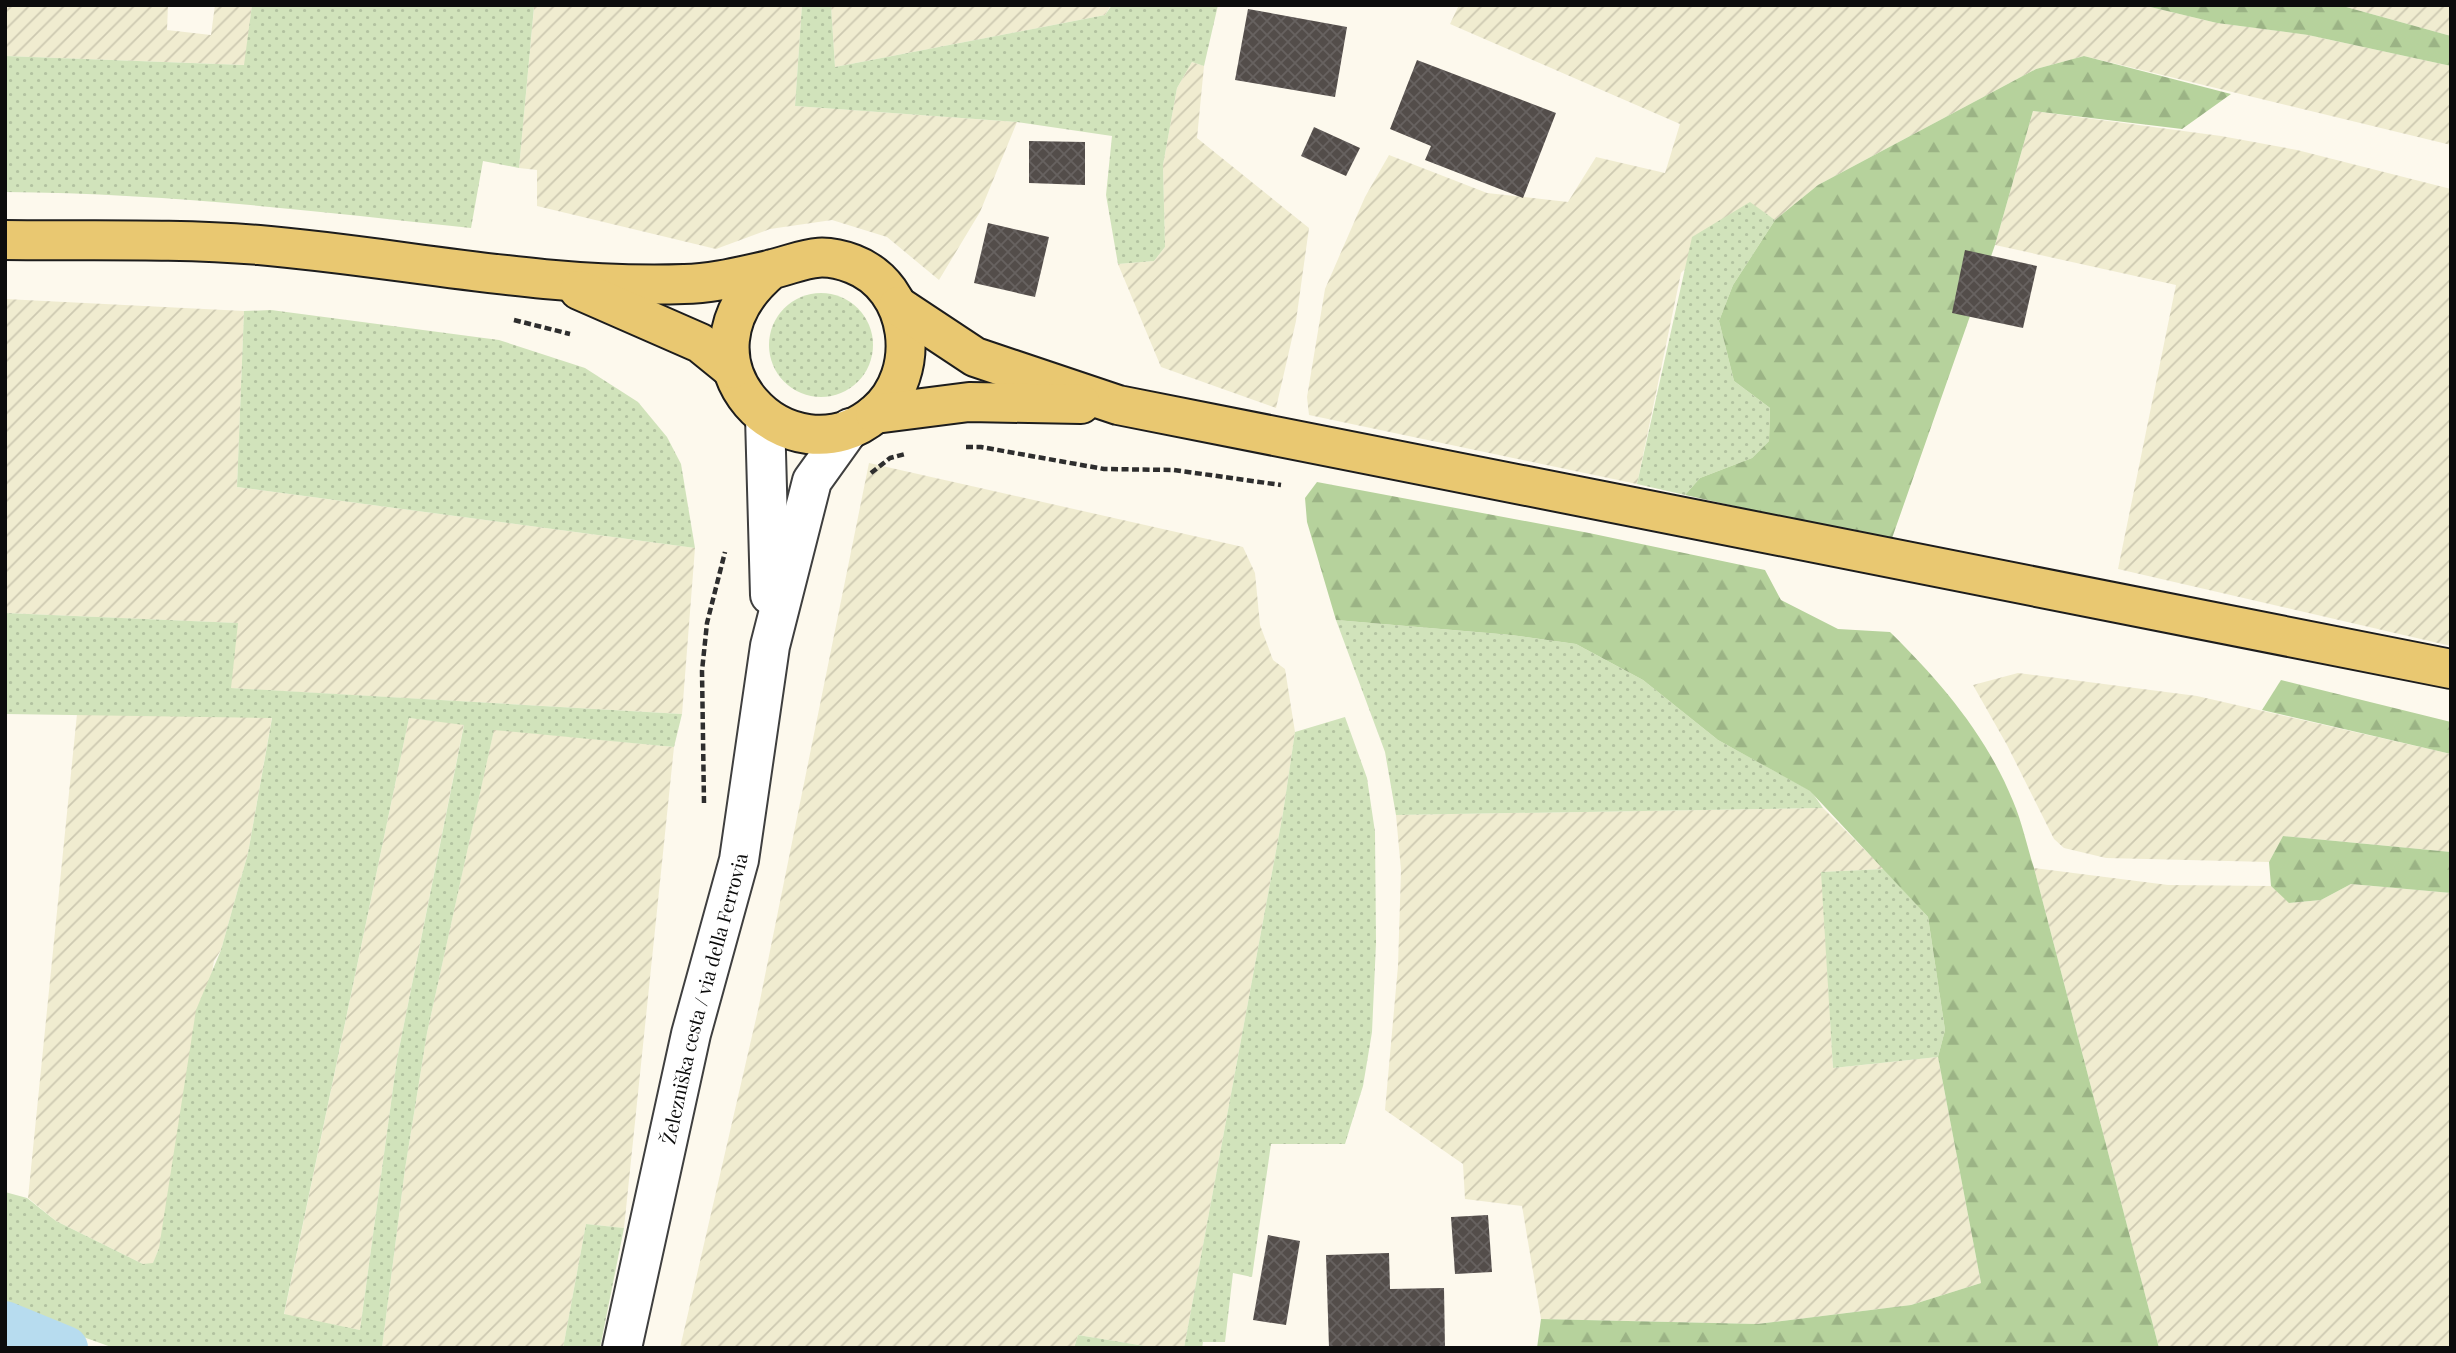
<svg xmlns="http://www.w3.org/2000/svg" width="2456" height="1353" font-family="'Playfair Display',serif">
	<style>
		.farmland { fill: url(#farmland-furrows) }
		.grass { fill: url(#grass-dots); fill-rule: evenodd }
		.forest { fill: url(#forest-firs) }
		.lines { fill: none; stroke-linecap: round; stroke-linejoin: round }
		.canal { stroke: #b7dcef; stroke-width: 44 }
		.building { fill: url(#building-cross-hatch) }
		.minor-casing { stroke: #3f3f3f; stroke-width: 42 }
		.major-casing { stroke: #1d1d1d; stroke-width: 42 }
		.path { stroke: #2e2e2e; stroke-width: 4.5; stroke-dasharray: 7 3.5; stroke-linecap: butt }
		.minor { stroke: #fff; stroke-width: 38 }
		.major { stroke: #e9c871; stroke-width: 38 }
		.labels { text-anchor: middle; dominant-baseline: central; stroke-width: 7; stroke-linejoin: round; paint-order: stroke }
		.street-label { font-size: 19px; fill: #0c0c0c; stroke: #fff }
	</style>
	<defs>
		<pattern id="farmland-furrows" width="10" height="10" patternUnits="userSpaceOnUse" patternTransform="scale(1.75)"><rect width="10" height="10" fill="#f0ecd0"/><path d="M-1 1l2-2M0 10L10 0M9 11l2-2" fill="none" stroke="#cdc9b1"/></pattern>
		<pattern id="grass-dots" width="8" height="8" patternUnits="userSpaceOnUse" patternTransform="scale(1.75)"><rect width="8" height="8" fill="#d1e3bb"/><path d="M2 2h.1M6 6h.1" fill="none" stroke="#b2c2a0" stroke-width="1.8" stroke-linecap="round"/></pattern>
		<pattern id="forest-firs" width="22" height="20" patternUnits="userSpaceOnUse" patternTransform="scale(1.75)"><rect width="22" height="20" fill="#b6d29c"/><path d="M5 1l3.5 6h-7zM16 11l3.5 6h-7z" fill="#9bb385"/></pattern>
		<pattern id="building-cross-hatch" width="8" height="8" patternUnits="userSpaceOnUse" patternTransform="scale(1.75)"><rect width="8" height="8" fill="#534d4a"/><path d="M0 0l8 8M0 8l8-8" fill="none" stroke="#676260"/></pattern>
	</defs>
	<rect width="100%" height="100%" fill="#fdf9ed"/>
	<g class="farmland">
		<path d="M5 5H168L167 30 211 35 215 5H252L245 65 5 56Z"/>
		<path d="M484 5H802L795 106 1017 122 980 212 939 280 887 237 832 220 770 229 716 249 537 206V170L519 168 534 8Z"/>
		<path d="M831 5H1111L1105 15 835 67Z"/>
		<path d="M1459 5H2142L2217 23 2308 35 2451 66V145L2084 56 2036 69 1818 185 1775 220 1750 203 1681 273 1637 484 1309 415 1307 397 1325 289 1365 197 1389 155 1487 193 1568 202 1596 157 1665 173 1680 124 1450 24Z"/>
		<path d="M2339 5H2451V36Z"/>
		<path d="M1192 62 1204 66 1197 138 1309 228 1296 321 1276 408 1161 367 1118 264 1154 261 1165 247 1163 165 1177 88Z"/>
		<path d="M2033 111 2221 136 2297 150 2451 189V646L2118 569 2176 285 1995 245Z"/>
		<path d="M5 299 244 311 237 487 695 548 682 714 230 688 237 623 5 613Z"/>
		<path d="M869 463 1243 547 1255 573 1260 625 1273 660 1285 669 1295 732 1283 813 1184 1348H1157L1078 1335 1074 1348H680L758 1010Z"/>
		<path d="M2018 673 2197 696 2451 754V852L2283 836 2269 862 2106 858 2064 848 2054 839 2007 745 1973 685Z"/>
		<path d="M77 714 272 717 248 853 221 950 214 961 159 1248 153 1264H143L56 1221 28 1198Z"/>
		<path d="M409 718 464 724 397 1059 360 1330 284 1315Z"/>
		<path d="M494 729 674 747 624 1228 586 1224 563 1348H382L405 1169 427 1033Z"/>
		<path d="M1823 808 1884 869 1822 872 1833 1068 1938 1057 1981 1283 1911 1305 1757 1324 1541 1319 1522 1206 1465 1199 1463 1164 1385 1110 1398 966 1401 870 1396 815Z"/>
		<path d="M2034 868 2168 885 2271 886 2290 903 2321 900 2351 884 2451 893V1348H2159Z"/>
	</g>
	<g class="grass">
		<path d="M252 5 534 7 519 168 483 161 471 228C316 211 161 193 5 192V56L244 65Z"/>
		<path d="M802 5H831L835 67 1105 15 1112 5H1218L1204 66 1192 62 1177 88 1163 165 1165 247 1154 261 1118 264 1106 195 1112 136 1017 122 795 106Z"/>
		<path d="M1750 202 1775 220 1733 285 1719 321 1734 381 1770 408 1769 441 1752 458 1700 478 1685 495 1637 484 1692 237Z"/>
		<circle cx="821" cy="345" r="52"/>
		<path d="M271 310 499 340 585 368 638 402 667 437 681 464 695 548 237 487 244 311Z"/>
		<path d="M5 613 238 623 231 688 682 714 674 747 494 730 427 1033 405 1169 382 1348H114L5 1309V1192L27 1198 56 1221 143 1264 153 1263 159 1248 196 1010 221 950 248 853 272 718 5 714ZM409 718 464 725 397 1059 360 1330 284 1314Z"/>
		<path d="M1336 620 1511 635 1576 644 1643 680 1718 740 1811 791 1823 808 1396 815 1385 752Z"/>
		<path d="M1345 717 1367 778 1375 832 1376 943 1372 1032 1363 1086 1345 1144H1271L1252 1277 1233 1273 1225 1342H1203L1202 1348H1184L1283 813 1295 732Z"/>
		<path d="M1884 869 1928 917 1945 1030 1938 1057 1833 1068 1821 872Z"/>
		<path d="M586 1224 624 1228 600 1348H563Z"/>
		<path d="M1078 1335 1157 1348H1074Z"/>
	</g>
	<g class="forest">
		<path d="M2142 5H2339L2451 36V66L2308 35 2217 23Z"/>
		<path d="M2084 56 2231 94 2182 129 2033 111 1995 245 1891 541 1685 495 1700 478 1752 458 1769 441 1770 408 1734 381 1719 321 1733 285 1775 220 1818 185 2036 69Z"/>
		<path d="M1317 482 1589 533 1765 570 1781 600 1838 629 1890 632C1941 682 1986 735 2013 801 2022 822 2027 846 2034 868L2159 1348H1537L1541 1319 1757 1324 1911 1305 1981 1283 1938 1057 1945 1030 1928 917 1810 791 1718 740 1643 680 1576 644 1511 635 1336 620 1307 522 1305 498Z"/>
		<path d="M2281 680 2451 722V754L2262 710Z"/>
		<path d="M2283 836 2451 852V893L2351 884 2321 900 2289 903 2271 886 2269 862Z"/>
	</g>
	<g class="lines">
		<path class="canal" d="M5 1323 66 1348"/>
	</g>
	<g class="building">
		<path d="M1248 9 1347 27 1335 97 1235 80Z"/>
		<path d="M1417 60 1556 113 1523 198 1425 160 1431 146 1390 129Z"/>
		<path d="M1314 127 1360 148 1346 176 1301 156Z"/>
		<path d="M1029 141 1085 142V185L1029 183Z"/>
		<path d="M988 223 1049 237 1035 297 974 283Z"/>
		<path d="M1965 250 2037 266 2023 328 1952 313Z"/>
		<path d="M1488 1215 1492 1272 1455 1274 1451 1217Z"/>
		<path d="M1268 1235 1300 1241 1286 1325 1253 1320Z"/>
		<path d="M1389 1253 1390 1289 1444 1288 1445 1348H1329L1326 1255Z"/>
	</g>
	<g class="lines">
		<g class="minor-casing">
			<g id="minor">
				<path d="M765 417 770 595"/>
				<path id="s1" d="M622 1348 691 1034 739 860 770 646 812 481 850 428"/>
			</g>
		</g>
		<g class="major-casing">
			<g id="major">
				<path d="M5 240C89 241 175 238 259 245 400 257 541 289 684 284 711 284 742 276 769 270 803 262 816 250 853 264 913 287 923 373 876 413 791 486 662 360 772 269"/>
				<path d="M579 290 700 343 732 369"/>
				<path d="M898 306 975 357 1118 405 2451 669"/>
				<path d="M875 414 969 402 1081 404"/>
			</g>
		</g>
		<g class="path">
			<path d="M514 320 570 334"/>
			<path d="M966 447H981L1104 469 1174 470 1281 485"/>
			<path d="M871 473 890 458 905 454"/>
			<path d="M704 803 702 671 707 623 725 552"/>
		</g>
		<use href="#minor" class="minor"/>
		<use href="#major" class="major"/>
	</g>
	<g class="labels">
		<g class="street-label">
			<text stroke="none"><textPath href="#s1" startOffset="359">Železniška cesta / via della Ferrovia</textPath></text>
		</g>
	</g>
	<rect width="2456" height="1353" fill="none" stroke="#0c0c0c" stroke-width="14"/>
</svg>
